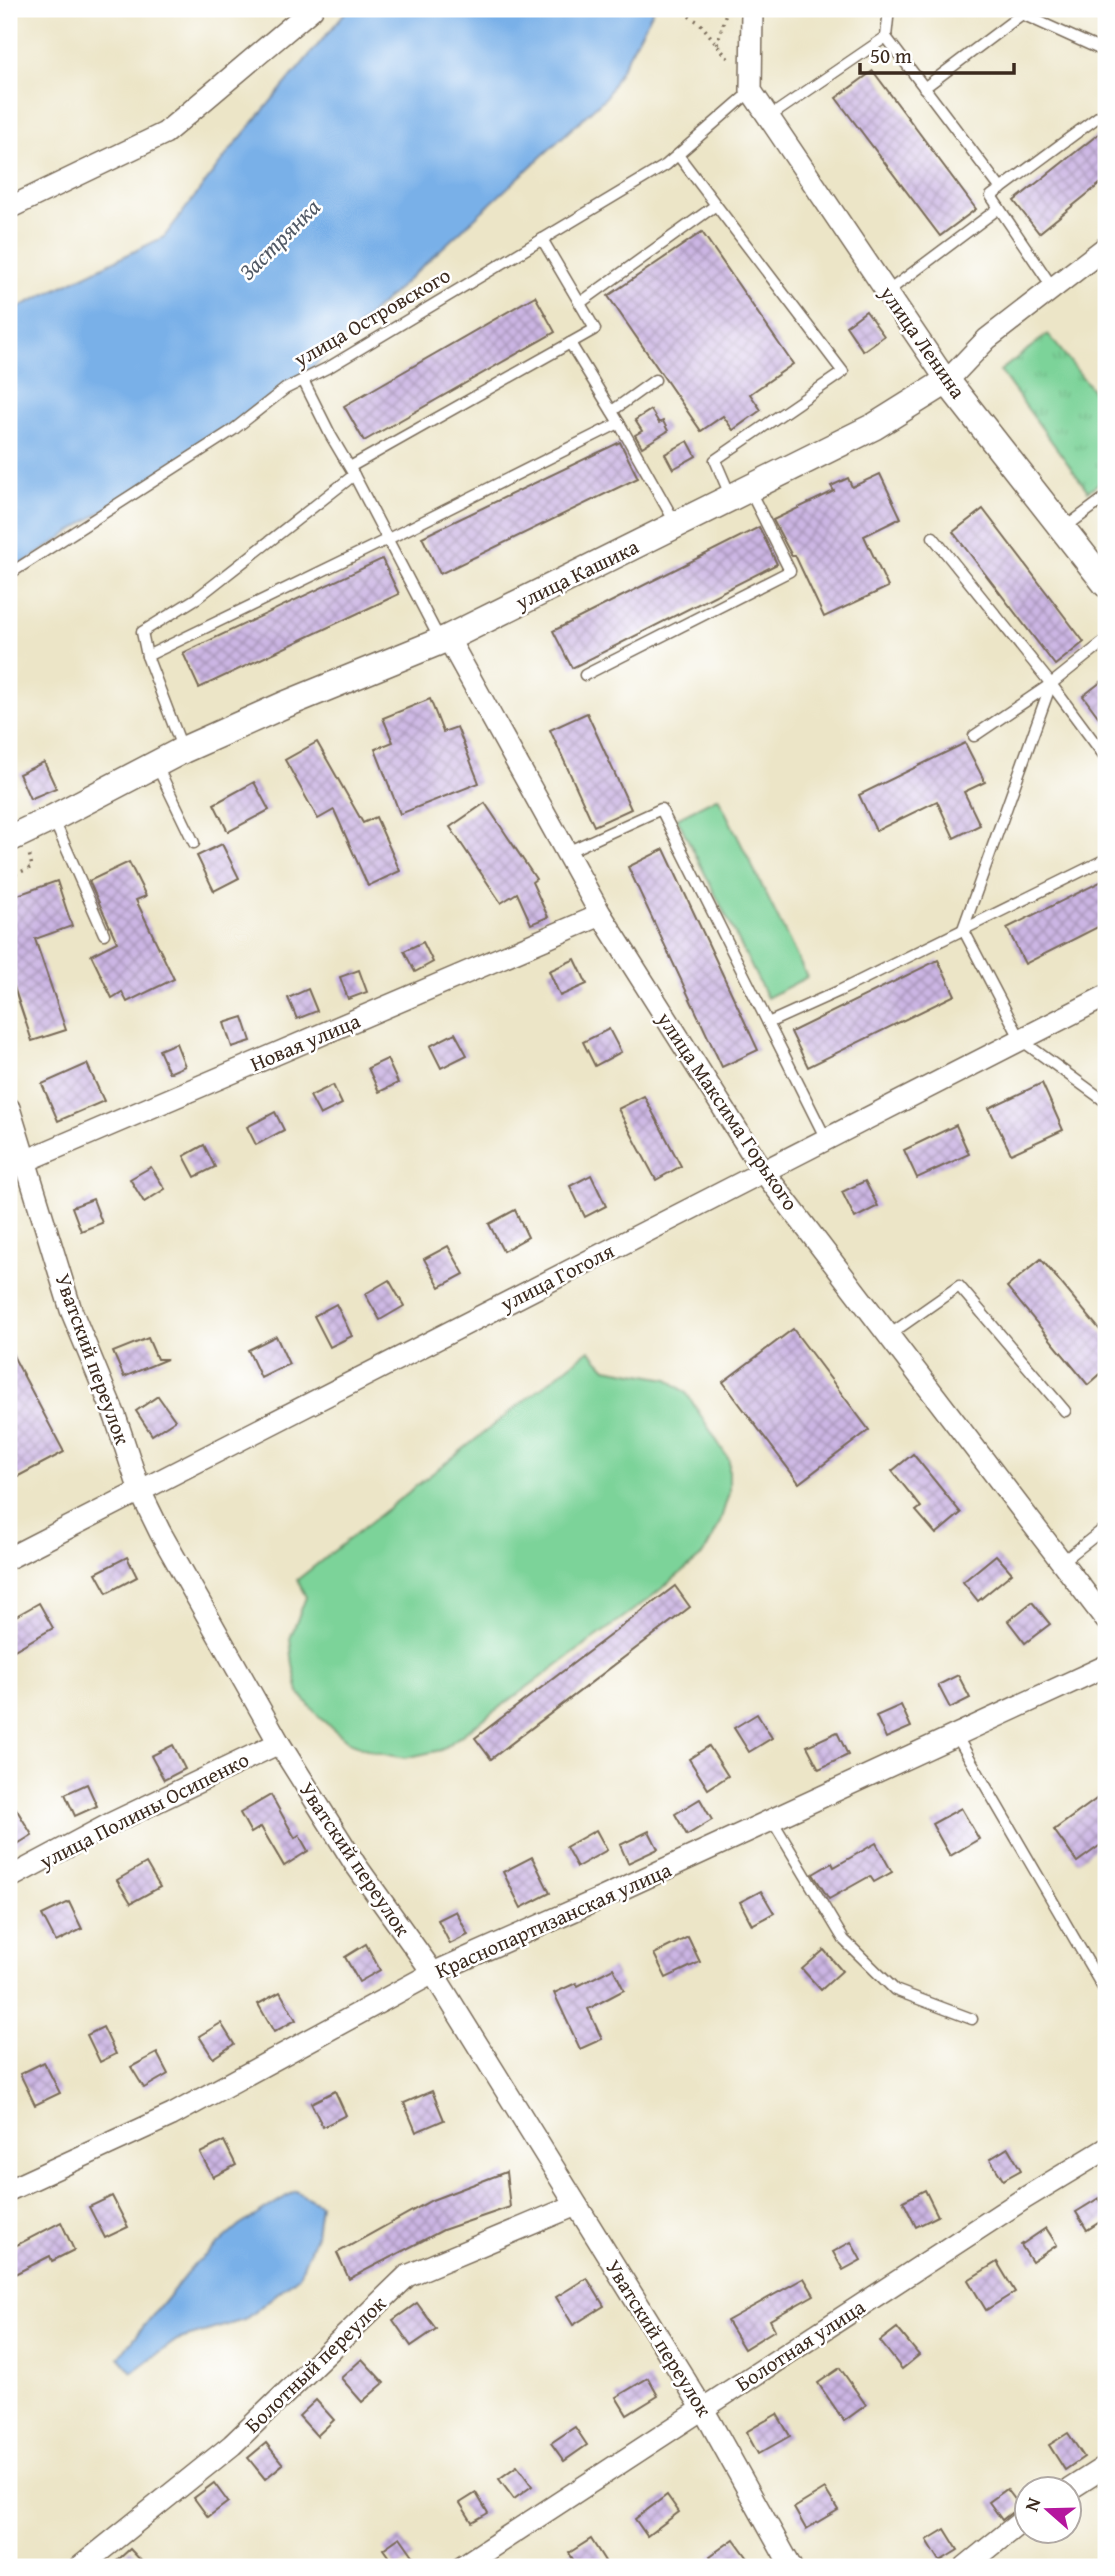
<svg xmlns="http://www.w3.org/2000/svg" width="1115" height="2576" font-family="'Gentium Book Plus',serif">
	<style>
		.green { fill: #7cd399; stroke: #5c7e5c; stroke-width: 2 }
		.park { fill: url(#park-tufts); stroke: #5c7e5c; stroke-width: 2 }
		.water { fill: #79b0e8; stroke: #5a6d83; stroke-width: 2 }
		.building { fill: url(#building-cross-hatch) }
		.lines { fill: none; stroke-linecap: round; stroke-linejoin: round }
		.service-casing { stroke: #796b59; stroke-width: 13 }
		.minor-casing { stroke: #796b59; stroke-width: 24 }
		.tertiary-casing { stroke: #796b59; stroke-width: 29 }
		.path { stroke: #796b59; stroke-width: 3.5; stroke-dasharray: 2 5; stroke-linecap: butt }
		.service { stroke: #fff; stroke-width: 10 }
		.minor { stroke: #fff; stroke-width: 21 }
		.tertiary { stroke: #fff; stroke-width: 26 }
		.labels { text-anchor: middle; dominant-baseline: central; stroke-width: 5; stroke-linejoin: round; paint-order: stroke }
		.street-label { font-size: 21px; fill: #3b2a1e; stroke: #fff }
		.water-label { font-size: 23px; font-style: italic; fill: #515965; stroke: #fff }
	</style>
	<defs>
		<pattern id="park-tufts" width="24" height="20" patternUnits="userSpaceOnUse" patternTransform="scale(1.75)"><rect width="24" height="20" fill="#7cd399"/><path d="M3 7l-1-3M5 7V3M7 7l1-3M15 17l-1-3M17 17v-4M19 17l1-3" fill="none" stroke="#6cb583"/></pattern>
		<pattern id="building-cross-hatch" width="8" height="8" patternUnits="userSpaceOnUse" patternTransform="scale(1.75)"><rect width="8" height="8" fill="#ccb6e4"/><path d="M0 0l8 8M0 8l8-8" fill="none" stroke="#a794b8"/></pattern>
	</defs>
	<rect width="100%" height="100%" fill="#fff"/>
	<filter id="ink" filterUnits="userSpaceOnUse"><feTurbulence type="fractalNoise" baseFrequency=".0143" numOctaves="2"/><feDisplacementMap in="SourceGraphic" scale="14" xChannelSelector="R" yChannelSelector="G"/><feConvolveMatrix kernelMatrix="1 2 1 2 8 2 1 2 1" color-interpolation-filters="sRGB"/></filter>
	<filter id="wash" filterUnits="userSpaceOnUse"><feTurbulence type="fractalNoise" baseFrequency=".00686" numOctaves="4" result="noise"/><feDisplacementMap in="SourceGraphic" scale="28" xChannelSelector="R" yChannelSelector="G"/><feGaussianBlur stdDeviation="1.57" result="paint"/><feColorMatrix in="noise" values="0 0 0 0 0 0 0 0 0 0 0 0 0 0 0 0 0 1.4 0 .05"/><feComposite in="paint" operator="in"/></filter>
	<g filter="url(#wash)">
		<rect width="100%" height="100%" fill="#ece5c7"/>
		<g class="green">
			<path d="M718 797 807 977 767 998 677 818Z"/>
			<path d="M589 1350 606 1368 668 1379 687 1394 729 1460V1493L719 1525 704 1554 650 1598 441 1750 405 1758 374 1752 349 1742 320 1718 299 1693 293 1665 290 1639 306 1597 297 1580Z"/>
		</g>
		<path class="park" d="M1048 334 1106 407V478L1088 491 1000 371Z"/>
		<g class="water">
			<path d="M348 9H654L606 97 298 381 9 573V312L164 237 231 149Z"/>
			<path d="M295 2191 320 2204 316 2235 299 2276 244 2320 177 2340 132 2372 119 2357 192 2267 239 2226Z"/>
		</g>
		<g id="blocks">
			<g class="building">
				<path d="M873 71 976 209 940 236 836 98Z"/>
				<path d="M1106 128V179L1039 233 1014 201Z"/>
				<path d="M702 232 793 364 750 394 761 410 733 430 723 416 701 431 608 296Z"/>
				<path d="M535 296 555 332 364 441 344 406Z"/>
				<path d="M866 311 884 336 863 351 846 326Z"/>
				<path d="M651 410 659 423 663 421 668 431 642 447 635 435 642 431 635 420Z"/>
				<path d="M688 441 696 456 673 469 665 454Z"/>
				<path d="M620 442 638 478 440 574 422 537Z"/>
				<path d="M880 474 901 518 864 536 888 587 824 617 795 555 792 556 773 520 834 491 831 486 848 478 852 487Z"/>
				<path d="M983 509 1084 642 1055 665 953 532Z"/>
				<path d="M759 527 777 564 572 668 553 631Z"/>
				<path d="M382 559 399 594 199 688 183 653Z"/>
				<path d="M1106 678V727L1083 696Z"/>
				<path d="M430 699 443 732 457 727 479 783 400 814 375 749 393 742 383 718Z"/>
				<path d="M587 713 631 809 594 826 550 730Z"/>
				<path d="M317 742 363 823 376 817 400 871 368 886 334 810 318 819 285 760Z"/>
				<path d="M965 743 985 782 964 792 980 825 954 838 937 801 876 831 859 795Z"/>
				<path d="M44 762 56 788 30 799 19 774Z"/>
				<path d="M254 782 269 810 228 832 214 804Z"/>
				<path d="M485 803 536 879 532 882 548 917 531 924 517 893 501 903 450 827Z"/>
				<path d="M222 844 239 878 214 891 197 856Z"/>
				<path d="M664 849 758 1050 722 1067 628 867Z"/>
				<path d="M129 862 146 896 136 900 174 979 127 1002 122 992 112 998 91 955 117 942 89 881Z"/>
				<path d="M1106 879V923L1025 964 1007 928Z"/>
				<path d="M57 881 72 926 35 939 66 1030 32 1041 9 972V898Z"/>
				<path d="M423 942 433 962 415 972 404 951Z"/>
				<path d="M575 959 587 984 560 996 549 971Z"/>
				<path d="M938 960 955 995 808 1067 791 1032Z"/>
				<path d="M359 970 367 992 348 999 340 977Z"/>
				<path d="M308 989 317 1011 297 1019 288 998Z"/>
				<path d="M243 1017 251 1041 232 1047 224 1023Z"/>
				<path d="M609 1029 621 1052 595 1066 583 1042Z"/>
				<path d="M455 1033 467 1055 441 1068 430 1046Z"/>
				<path d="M176 1043 185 1066 169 1073 159 1050Z"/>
				<path d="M387 1059 398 1083 379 1092 368 1068Z"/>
				<path d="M87 1064 104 1101 58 1121 42 1084Z"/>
				<path d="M1042 1083 1063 1130 1011 1154 989 1108Z"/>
				<path d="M333 1085 342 1104 320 1115 310 1096Z"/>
				<path d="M644 1096 681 1166 656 1180 618 1109Z"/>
				<path d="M275 1112 284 1130 256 1145 247 1127Z"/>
				<path d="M956 1125 969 1154 917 1178 904 1150Z"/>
				<path d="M204 1145 215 1167 195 1177 184 1156Z"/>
				<path d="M151 1167 165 1189 144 1202 130 1179Z"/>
				<path d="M591 1175 606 1206 585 1217 570 1186Z"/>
				<path d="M865 1181 878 1206 855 1218 842 1192Z"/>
				<path d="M93 1199 102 1223 81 1231 72 1207Z"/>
				<path d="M515 1210 528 1237 503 1251 489 1224Z"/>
				<path d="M448 1246 464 1274 440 1287 424 1259Z"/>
				<path d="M1041 1259 1106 1337V1369L1088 1385 1007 1287Z"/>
				<path d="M389 1280 404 1306 380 1320 365 1294Z"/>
				<path d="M336 1304 352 1336 330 1347 314 1316Z"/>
				<path d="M793 1329 869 1430 799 1483 723 1382Z"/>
				<path d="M276 1336 289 1364 261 1378 248 1350Z"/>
				<path d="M148 1338 157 1359H167L124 1377 113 1352Z"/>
				<path d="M9 1348 64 1452 9 1481Z"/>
				<path d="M158 1396 175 1420 152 1435 136 1411Z"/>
				<path d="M913 1454 961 1513 936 1534 916 1511 921 1507 892 1471Z"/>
				<path d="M996 1555 1012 1573 978 1601 963 1582Z"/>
				<path d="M127 1557 137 1577 107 1593 96 1573Z"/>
				<path d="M675 1586 690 1607 491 1759 475 1738Z"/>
				<path d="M1032 1602 1050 1624 1025 1643 1008 1621Z"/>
				<path d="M39 1603 53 1628 9 1653V1620Z"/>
				<path d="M958 1675 970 1698 950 1708 938 1685Z"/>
				<path d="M901 1705 911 1727 886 1738 876 1716Z"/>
				<path d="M757 1714 772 1738 749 1752 734 1728Z"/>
				<path d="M837 1732 848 1755 819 1769 807 1746Z"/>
				<path d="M173 1745 185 1769 164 1780 151 1756Z"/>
				<path d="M709 1746 728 1776 708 1789 689 1759Z"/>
				<path d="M87 1784 97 1806 75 1816 65 1794Z"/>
				<path d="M1106 1792V1841L1077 1862 1054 1830Z"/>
				<path d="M271 1795 295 1838 299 1835 308 1851 284 1866 261 1827 251 1833 240 1813Z"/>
				<path d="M9 1797 32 1835 14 1846 9 1837Z"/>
				<path d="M700 1799 712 1820 687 1835 675 1814Z"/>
				<path d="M961 1808 979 1839 950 1856 932 1824Z"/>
				<path d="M596 1830 607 1850 577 1867 566 1847Z"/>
				<path d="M649 1831 658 1849 628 1863 620 1845Z"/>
				<path d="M876 1843 892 1872 874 1882 870 1876 829 1899 813 1874 832 1863 834 1867Z"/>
				<path d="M532 1857 550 1893 521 1908 503 1872Z"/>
				<path d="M146 1863 160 1887 131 1903 117 1880Z"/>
				<path d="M761 1891 774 1913 752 1925 740 1902Z"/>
				<path d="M69 1902 82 1929 56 1942 42 1915Z"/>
				<path d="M456 1911 468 1935 450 1944 438 1920Z"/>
				<path d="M688 1937 700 1962 666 1978 654 1954Z"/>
				<path d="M366 1944 380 1970 359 1982 345 1957Z"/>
				<path d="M824 1950 842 1971 821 1990 802 1969Z"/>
				<path d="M613 1968 624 1990 588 2009 602 2039 580 2049 554 1993 576 1983 578 1986Z"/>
				<path d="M280 1992 296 2020 274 2032 258 2004Z"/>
				<path d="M221 2023 234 2044 213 2058 199 2036Z"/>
				<path d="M103 2027 116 2054 100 2062 87 2035Z"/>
				<path d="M157 2053 168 2074 144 2088 131 2067Z"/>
				<path d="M44 2062 60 2093 35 2105 20 2074Z"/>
				<path d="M335 2091 346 2115 323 2127 311 2103Z"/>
				<path d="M432 2091 444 2120 416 2132 404 2103Z"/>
				<path d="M224 2141 236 2165 213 2177 200 2153Z"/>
				<path d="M1008 2148 1021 2170 1003 2180 990 2159Z"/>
				<path d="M506 2172 510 2207 443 2230 349 2279 337 2253 432 2200Z"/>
				<path d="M925 2190 938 2216 916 2227 903 2201Z"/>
				<path d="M112 2196 128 2227 105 2238 89 2207Z"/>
				<path d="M1099 2198 1106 2210V2218L1087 2230 1076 2212Z"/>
				<path d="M61 2222 74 2250 52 2261 50 2256 9 2277V2249Z"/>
				<path d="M1046 2228 1057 2245 1032 2262 1021 2245Z"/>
				<path d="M851 2242 861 2260 843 2270 833 2252Z"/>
				<path d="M997 2262 1015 2292 986 2310 968 2280Z"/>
				<path d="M587 2278 604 2306 573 2325 556 2297Z"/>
				<path d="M804 2278 814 2295 770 2320 775 2330 744 2349 727 2321Z"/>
				<path d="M417 2303 436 2329 411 2346 393 2320Z"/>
				<path d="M897 2328 919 2355 902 2369 880 2341Z"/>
				<path d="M362 2359 384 2383 362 2402 341 2378Z"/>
				<path d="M840 2368 866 2405 844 2421 818 2383Z"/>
				<path d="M648 2378 658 2396 627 2415 616 2397Z"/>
				<path d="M316 2400 334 2420 317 2436 299 2416Z"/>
				<path d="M777 2414 790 2436 758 2454 746 2432Z"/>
				<path d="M575 2427 587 2445 564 2461 551 2443Z"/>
				<path d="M1068 2433 1084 2457 1065 2470 1049 2445Z"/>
				<path d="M266 2443 283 2464 265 2479 248 2458Z"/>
				<path d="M517 2466 532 2486 514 2499 499 2479Z"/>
				<path d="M214 2483 228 2502 208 2517 194 2498Z"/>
				<path d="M825 2489 838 2510 806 2529 794 2508Z"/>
				<path d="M1007 2489 1020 2506 1002 2520 989 2502Z"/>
				<path d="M476 2493 488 2513 472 2522 460 2503Z"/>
				<path d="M667 2495 679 2512 647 2536 635 2519Z"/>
				<path d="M945 2529 958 2550 940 2561 927 2540Z"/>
				<path d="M400 2537 414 2557 400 2567H396L383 2549Z"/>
				<path d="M591 2539 605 2561 596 2567H578L569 2553Z"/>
				<path d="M734 2539 750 2561 741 2567H717L710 2556Z"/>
				<path d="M130 2549 147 2567H110Z"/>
			</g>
		</g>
	</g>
	<g filter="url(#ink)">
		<use href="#blocks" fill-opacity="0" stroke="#796b59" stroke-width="2"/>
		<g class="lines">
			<g class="service-casing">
				<g id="service">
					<path d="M886 37 1001 189"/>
					<path d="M924 88 1022 14 1106 52"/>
					<path d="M769 117 886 37 889 9"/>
					<path d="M678 155 843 372 715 460 731 497"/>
					<path d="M1053 288 991 196 1106 111"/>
					<path d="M887 292 999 208"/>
					<path d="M580 303 716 205"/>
					<path d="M612 411 655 380"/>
					<path d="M619 423 676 524"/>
					<path d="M350 467 595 329 542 239"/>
					<path d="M354 475 440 640"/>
					<path d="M1063 529 1106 497"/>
					<path d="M933 537 1051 684"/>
					<path d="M9 574 233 430 285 389 331 366 666 165 751 91"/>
					<path d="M1106 640 1051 684 1106 758"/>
					<path d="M147 656 388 539 619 423 570 343"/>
					<path d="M585 675 790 571 749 489"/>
					<path d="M1051 684 963 929 1021 1040 1106 1102"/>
					<path d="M974 736 1051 684"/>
					<path d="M183 750 147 656 142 632 197 598 354 475 331 436 303 380"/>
					<path d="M156 764 194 843"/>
					<path d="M53 818 104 934"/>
					<path d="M567 852 661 809 826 1139"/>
					<path d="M768 1023 839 991 1106 859"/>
					<path d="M889 1335 959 1286 1065 1411"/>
					<path d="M1062 1562 1106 1527"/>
					<path d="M956 1735 1106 1993"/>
					<path d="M772 1820 844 1940 895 1990 972 2019"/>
				</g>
			</g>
			<g class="minor-casing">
				<g id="minor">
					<path d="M752 9 751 91 947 381 987 339 1106 247"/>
					<path d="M9 208 165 133 312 9"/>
					<path d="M448 638 601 915 763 1171 1106 1620"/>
					<path d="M9 1108 71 1310 115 1416 140 1491 160 1532 279 1743 355 1864 433 1973 703 2409 791 2567"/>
					<path d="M9 1168 601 915"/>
					<path d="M9 1558 1106 996"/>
					<path d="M9 1878 110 1824 279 1743"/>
					<path d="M9 2190 172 2115 433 1973 602 1898 1106 1666"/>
					<path d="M1070 2489 1106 2466"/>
					<path d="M80 2567 232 2445 407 2276 576 2205"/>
					<path d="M461 2567 1025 2198 1106 2149"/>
					<path d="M965 2567 1028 2516"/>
				</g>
			</g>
			<g class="tertiary-casing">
				<path id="tertiary" d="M9 839 53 818 183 750 284 705 448 638 875 426 947 381 1106 584"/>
			</g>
			<g class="path">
				<path d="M677 9 700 23 730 61"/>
				<path d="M717 44 727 9"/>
				<path d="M9 877 32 867 29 853"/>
			</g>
			<use href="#service" class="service"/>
			<use href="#minor" class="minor"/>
			<use href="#tertiary" class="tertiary"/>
		</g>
	</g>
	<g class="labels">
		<g class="street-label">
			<text transform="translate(372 317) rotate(-30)">улица Островского</text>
			<text transform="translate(923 342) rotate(55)">улица Ленина</text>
			<text transform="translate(577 574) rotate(-26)">улица Кашика</text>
			<text transform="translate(305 1042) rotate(-23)">Новая улица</text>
			<text transform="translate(728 1111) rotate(56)">улица Максима Горького</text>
			<text transform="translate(557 1277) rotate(-27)">улица Гоголя</text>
			<text transform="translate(93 1359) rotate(70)">Уватский переулок</text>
			<text transform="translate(144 1810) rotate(-27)">улица Полины Осипенко</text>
			<text transform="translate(355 1859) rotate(56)">Уватский переулок</text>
			<text transform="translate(553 1920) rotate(-24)">Краснопартизанская улица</text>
			<text transform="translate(659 2338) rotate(58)">Уватский переулок</text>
			<text transform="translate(800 2345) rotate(-33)">Болотная улица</text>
			<text transform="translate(315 2364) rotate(-44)">Болотный переулок</text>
		</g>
		<g class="water-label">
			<text transform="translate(279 239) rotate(-45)">Застрянка</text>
		</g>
	</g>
	<rect width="1115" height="2576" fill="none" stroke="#fff" stroke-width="35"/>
	<g transform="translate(1048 2510) rotate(290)"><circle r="33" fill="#ffffff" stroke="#b1aaa5" stroke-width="2"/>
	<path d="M0-5L12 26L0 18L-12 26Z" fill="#b5179e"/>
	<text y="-10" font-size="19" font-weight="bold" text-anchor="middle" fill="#3b2a1e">N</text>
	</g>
	<path d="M860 63v10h154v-10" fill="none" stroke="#3b2a1e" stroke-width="3.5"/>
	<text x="870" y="63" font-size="21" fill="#3b2a1e" stroke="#ffffff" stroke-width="5" paint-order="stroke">50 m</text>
</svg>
